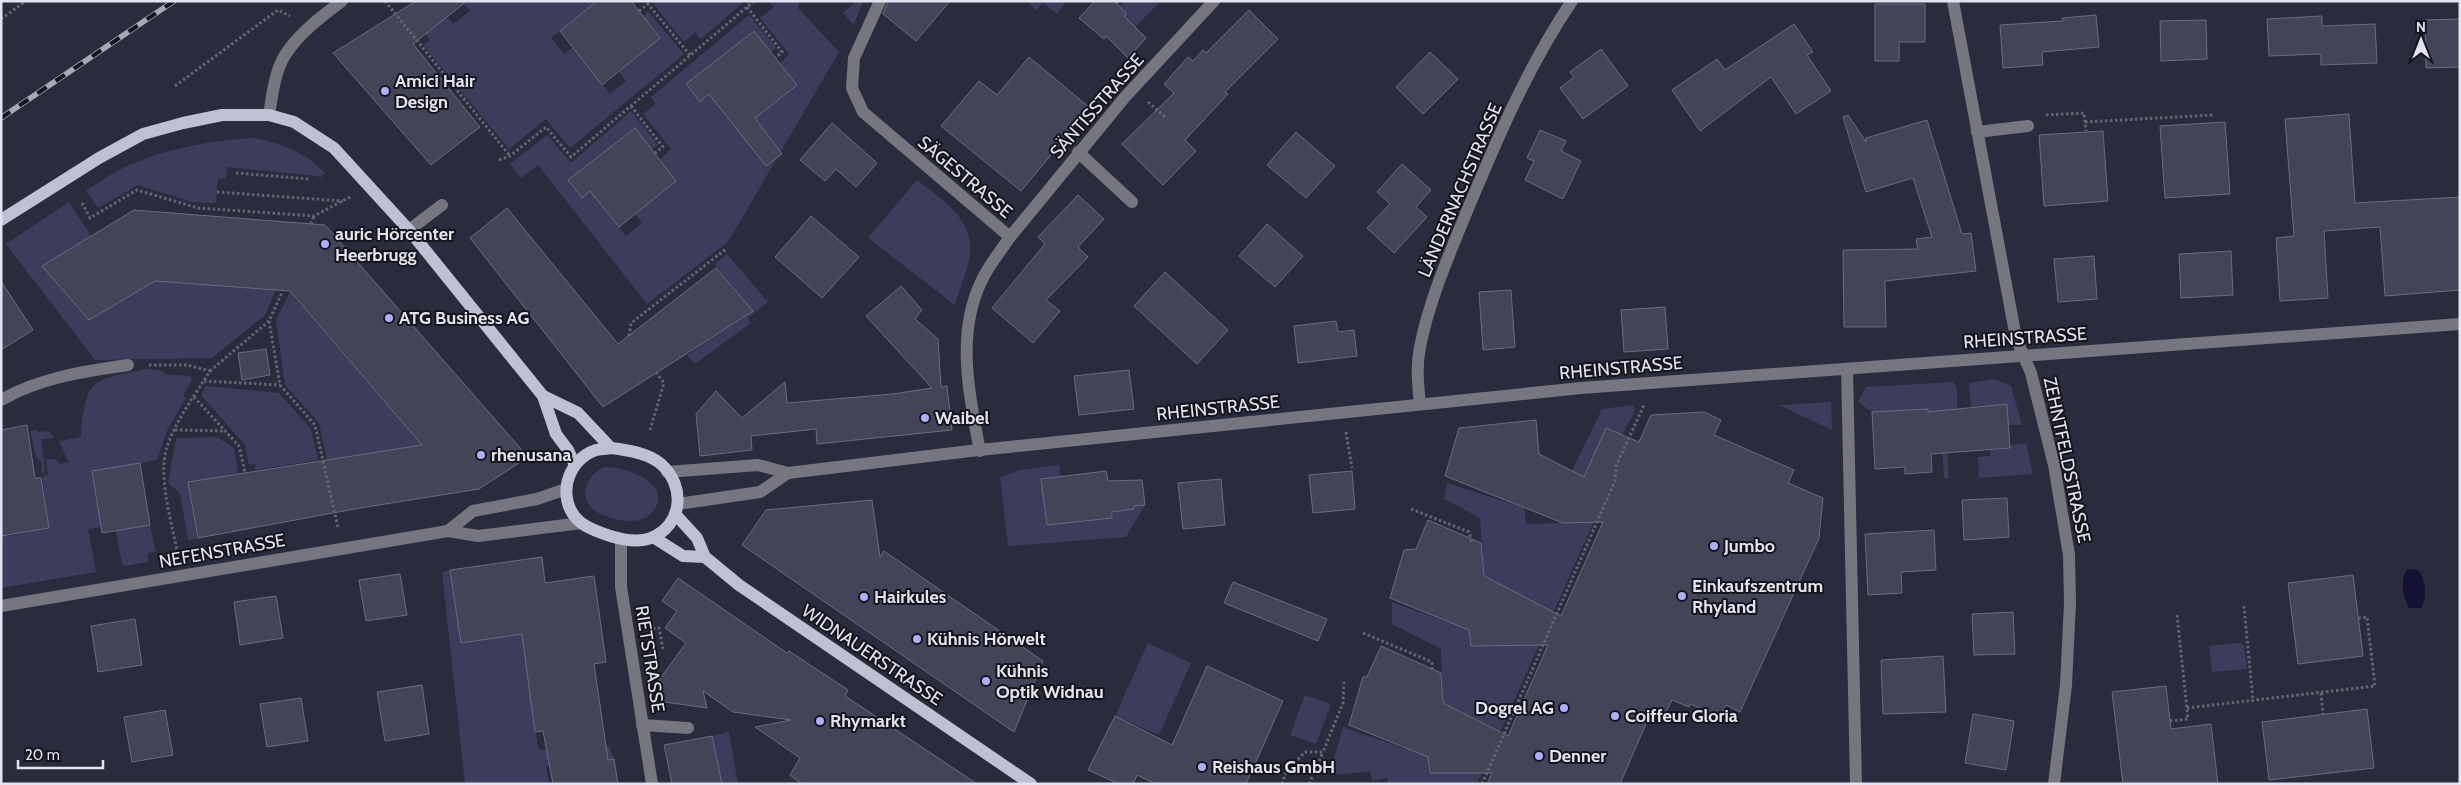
<svg xmlns="http://www.w3.org/2000/svg" width="2461" height="785" font-family="Cabin,sans-serif">
	<style>
		.green { fill: #3c3d5d }
		.water { fill: #141134 }
		.building { fill: #434457; stroke: #6a6c80 }
		.lines { fill: none; stroke-linecap: round; stroke-linejoin: round }
		.path { stroke: #646574; stroke-width: 3; stroke-dasharray: 2.5 2.5; stroke-linecap: butt }
		.minor { stroke: #75767f; stroke-width: 12 }
		.major { stroke: #bec0d3; stroke-width: 12 }
		.rail-casing { stroke: #a7a8b5; stroke-width: 5.5 }
		.rail { stroke: #14141c; stroke-width: 4; stroke-dasharray: 11; stroke-linecap: butt }
		.poi-dot { fill: #adaffb; stroke: #14141c; stroke-width: 2 }
		.labels { text-anchor: middle; dominant-baseline: central; stroke-width: 4; stroke-linejoin: round; paint-order: stroke }
		.poi-label { font-size: 18px; font-weight: bold; fill: #e2e3ef; stroke: #14141c; text-anchor: start }
		.street-label { font-size: 18px; fill: #e2e3ef; stroke: #14141c }
	</style>
	<rect width="100%" height="100%" fill="#2a2b3c"/>
	<g class="green">
		<path d="M466 1H597L551 38 564 54 573 47 610 94 626 81 619 72 660 38 643 16 648 11 684 54 570 148 546 119 509 149 423 45 430 40 411 16 421 8 435 26 447 17 453 24 470 11 463 3Z"/>
		<path d="M651 1H745L701 39 695 32 684 42Z"/>
		<path d="M769 1H800L798 8 839 52 728 242 647 304 538 165 521 178 510 164 547 135 571 163 631 111 658 145 652 150 634 128 568 181 582 198 590 191 626 236 642 223 635 214 676 181 660 160 671 149 643 114 656 104 651 97 749 15 776 47 771 52 753 31 686 85 700 101 709 94 746 140 762 128 755 118 797 85 780 63 789 54 760 18 774 7Z"/>
		<path d="M856 1H863L854 25 843 13Z"/>
		<path d="M1026 1H1066L1057 14 1043 3 1036 10Z"/>
		<path d="M1127 1H1161L1135 27 1124 16 1127 13 1119 6Z"/>
		<path d="M255 138C283 144 305 152 325 173L320 178 318 176 227 167 226 179 218 178 216 203 192 202 138 185 98 208 86 191C97 184 107 176 119 170 159 150 211 140 255 138Z"/>
		<path d="M917 180C943 200 978 222 969 260 966 276 959 290 955 305L868 238Z"/>
		<path d="M69 202 91 236 42 266 89 320 155 281 276 290 265 315 212 358 95 360 6 244Z"/>
		<path d="M727 254 768 302 748 318 751 323 695 364 687 355 753 311 716 267V263Z"/>
		<path d="M290 292 422 445 327 460 319 423 285 385 276 320Z"/>
		<path d="M146 369 163 371 164 374 191 376 192 380 183 396 186 398 167 431 157 460 92 472 101 527 88 529 96 572 1 588V536L9 535 10 536 49 528 42 477 48 474 46 460 56 459 60 465 66 462 69 464 59 441 81 437C85 378 92 380 146 369Z"/>
		<path d="M1995 379 2011 386 2022 425H2008L2007 404 1971 407 1969 383Z"/>
		<path d="M1953 382 1957 388V408L1954 409 1956 433 1946 434 1949 478H1944L1942 449 1930 448 1928 409 1872 412 1858 402 1866 387Z"/>
		<path d="M206 386 279 393 311 429 318 460 255 470V464L249 465 245 445 201 395Z"/>
		<path d="M1831 402 1832 430 1779 405Z"/>
		<path d="M1633 405 1635 411 1622 435 1606 428 1594 455 1610 485 1477 784H1388L1387 778 1372 781 1370 771 1337 775 1333 762 1343 727 1428 757 1430 773H1470L1490 727 1443 703 1441 649 1392 624V602L1469 630 1471 646H1510L1530 600 1484 576 1480 518 1444 499 1447 483 1524 508 1526 524 1565 523 1586 478 1572 471 1602 409Z"/>
		<path d="M36 430 38 432 49 431 54 438 41 439 45 470 41 473 42 463 36 456 30 431Z"/>
		<path d="M217 437 234 448 238 473 188 483 197 539 188 540 180 493 168 483 176 438Z"/>
		<path d="M2026 443 2033 474 1979 478 1978 457 1990 456V450L2010 448V445Z"/>
		<path d="M1059 465 1061 477 1041 479 1047 525 1112 518 1114 512 1134 509V506L1145 505 1126 537 1008 546 1000 478 1020 470Z"/>
		<path d="M604 467C628 466 681 487 648 516 637 526 605 519 594 510 577 496 587 475 604 467Z"/>
		<path d="M150 525 156 552 148 553V562L124 566 122 564 116 531Z"/>
		<path d="M450 570 461 642 522 634 538 748 540 750 609 746 614 759 554 771 553 765 546 767 549 784H465L442 572Z"/>
		<path d="M1148 643 1191 663 1159 735 1115 716Z"/>
		<path d="M2239 643 2244 645 2247 669 2212 672 2209 646Z"/>
		<path d="M1305 695 1331 704 1316 744 1290 735Z"/>
		<path d="M729 732 738 784H722L712 736Z"/>
	</g>
	<path class="water" d="M2408 569 2418 570C2426 578 2427 599 2421 608H2409C2403 598 2399 578 2408 569Z"/>
	<g class="building">
		<path d="M416 1H467L413 44 480 127 431 165 333 53Z"/>
		<path d="M597 1H631L660 38 602 85 560 31Z"/>
		<path d="M888 1H950L916 41 883 14Z"/>
		<path d="M1095 1H1114L1127 14 1124 16 1146 38 1128 58 1106 36 1104 39 1079 18Z"/>
		<path d="M1875 4H1925V42H1899V61H1875Z"/>
		<path d="M1249 10 1278 39 1225 92 1228 94 1185 140 1196 151 1163 185 1122 144 1174 93 1164 84 1188 57 1193 61 1203 50 1206 53Z"/>
		<path d="M2096 15 2099 47 2042 52 2043 65 2003 68 2000 25 2063 21 2062 18Z"/>
		<path d="M2322 16V26L2375 24 2377 63 2321 65V54L2269 56 2267 19Z"/>
		<path d="M2460 19V67L2426 68 2425 20Z"/>
		<path d="M2206 20 2207 59 2161 61 2160 21Z"/>
		<path d="M1794 24 1813 52 1807 55 1831 91 1796 114 1771 77 1700 131 1672 90 1717 59 1725 70Z"/>
		<path d="M754 31 797 85 755 118 782 154 766 166 709 94 700 102 686 84Z"/>
		<path d="M1601 49 1628 86 1583 119 1560 88 1574 77 1570 72Z"/>
		<path d="M1430 52 1458 79 1423 114 1396 87Z"/>
		<path d="M1029 57 1090 108 1021 191 941 126 979 81 997 95Z"/>
		<path d="M2349 114 2355 203 2460 197V290L2385 296 2380 227 2324 231 2328 298 2280 301 2276 238 2294 236 2285 119Z"/>
		<path d="M1848 115 1866 142V138L1927 120 1962 234 1971 233 1976 271 1885 281 1886 327H1844L1843 250 1918 249 1916 239 1932 237 1913 178 1866 192 1843 117Z"/>
		<path d="M2225 122 2230 194 2165 198 2160 126Z"/>
		<path d="M832 123 877 163 856 187 836 169 825 181 800 160Z"/>
		<path d="M635 128 676 181 619 227 590 191 582 198 568 180Z"/>
		<path d="M1540 130 1566 141 1561 151 1581 161 1563 199 1525 180 1534 161 1527 158Z"/>
		<path d="M2103 131 2108 201 2044 206 2039 135Z"/>
		<path d="M1296 132 1335 166 1306 198 1267 165Z"/>
		<path d="M1402 164 1431 190 1416 207 1427 217 1394 253 1367 228 1390 204 1377 192Z"/>
		<path d="M1078 195 1104 219 1078 247 1088 257 1046 300 1060 311 1033 343 992 308 1045 244 1038 237Z"/>
		<path d="M507 208 618 344 716 268 753 311 603 407 470 238Z"/>
		<path d="M134 210 325 225 528 457 479 489 360 508 198 538 188 482 422 445 290 291 155 281 89 320 42 266Z"/>
		<path d="M811 216 859 257 822 298 775 257Z"/>
		<path d="M1267 224 1303 256 1275 287 1239 256Z"/>
		<path d="M2231 251 2233 295 2181 298 2179 254Z"/>
		<path d="M2094 256 2097 299 2058 302 2054 259Z"/>
		<path d="M1165 272 1228 330 1197 364 1134 306Z"/>
		<path d="M1 281 33 330 1 350Z"/>
		<path d="M901 286 922 310 915 319 938 339 941 387 947 386 952 430 817 444 816 429 751 436 752 450 700 456 696 414 716 391 742 418 785 382 787 403 893 394 932 388 866 316Z"/>
		<path d="M1511 290 1515 347 1483 350 1479 292Z"/>
		<path d="M1665 307 1668 349 1624 352 1621 310Z"/>
		<path d="M1336 321 1338 332 1354 330 1357 356 1298 363 1294 326Z"/>
		<path d="M266 349 270 375 242 380 238 353Z"/>
		<path d="M1129 370 1134 409 1079 415 1074 376Z"/>
		<path d="M2007 404 2010 448 1931 454 1932 472 1905 474V467L1875 469 1872 412 1928 409V412Z"/>
		<path d="M1704 412 1721 420 1714 435 1794 470 1788 483 1823 498 1819 538 1740 712 1726 705 1720 717 1690 704 1689 707 1672 700 1663 718 1651 712 1620 784H1487L1492 773H1430L1428 757 1349 725 1363 677H1367L1381 646 1441 673 1443 703 1508 736 1548 645 1471 646 1469 630 1390 598 1404 550 1416 549 1428 520 1481 543 1484 576 1561 616 1603 522 1563 523 1445 476 1459 428 1536 420 1539 454 1584 477 1606 428 1639 442 1651 415Z"/>
		<path d="M27 425 35 478H41L49 528 1 536V430Z"/>
		<path d="M140 463 150 525 102 533 92 471Z"/>
		<path d="M1106 471 1108 481 1142 480 1145 505 1134 506V509L1112 512V518L1047 525 1041 479Z"/>
		<path d="M1352 471 1355 509 1313 513 1309 475Z"/>
		<path d="M1221 479 1225 525 1183 529 1178 483Z"/>
		<path d="M2007 498 2009 537 1964 540 1962 500Z"/>
		<path d="M872 500 880 557 884 551 1043 661 1014 732 742 545 766 510Z"/>
		<path d="M1934 530 1936 570 1901 572 1902 593 1868 595 1865 534Z"/>
		<path d="M542 557 545 583 594 576 606 662 594 664 608 760 614 759 618 784H553L543 731 535 732 522 634 461 643 450 570Z"/>
		<path d="M400 574 407 615 366 621 359 580Z"/>
		<path d="M2353 575 2363 656 2298 664 2288 583Z"/>
		<path d="M678 578 787 653 789 651 848 690 845 696 977 784H802L790 775 800 758 755 727 791 720 733 712 703 691 707 708 665 702 659 680 686 643 665 628 677 611 662 601Z"/>
		<path d="M1233 582 1327 619 1318 641 1224 603Z"/>
		<path d="M276 596 283 638 240 645 234 602Z"/>
		<path d="M2013 612 2015 654 1974 655 1972 614Z"/>
		<path d="M135 619 142 665 98 672 91 626Z"/>
		<path d="M1943 656 1946 712 1883 714 1881 660Z"/>
		<path d="M1207 666 1283 701 1246 784H1156L1137 775 1133 784H1119L1088 770 1115 716 1172 745Z"/>
		<path d="M422 685 429 734 385 741 377 692Z"/>
		<path d="M2166 686 2171 729 2211 724 2218 784H2123L2112 692Z"/>
		<path d="M301 698 308 741 267 747 260 704Z"/>
		<path d="M2367 709 2374 768 2269 780 2262 722Z"/>
		<path d="M165 710 173 755 132 762 124 717Z"/>
		<path d="M1973 714 2014 721 2006 770 1965 763Z"/>
		<path d="M712 736 722 784H672L664 745Z"/>
	</g>
	<g class="lines">
		<g class="path">
			<path d="M385 1 510 156"/>
			<path d="M1116 3 1120 1"/>
			<path d="M747 7 782 52 775 58"/>
			<path d="M639 11 648 4 690 55"/>
			<path d="M1 19 26 1"/>
			<path d="M175 86 278 10 290 16"/>
			<path d="M1148 102 1165 117"/>
			<path d="M631 106 663 147 655 153"/>
			<path d="M2046 115 2084 113 2086 131"/>
			<path d="M2085 122 2213 115"/>
			<path d="M499 160 510 156 546 127 571 157 754 1"/>
			<path d="M236 173 309 179"/>
			<path d="M217 192 343 201"/>
			<path d="M82 203 90 218 137 190 198 208 314 216 350 197"/>
			<path d="M311 224 314 216"/>
			<path d="M269 321 280 385 315 425 338 528"/>
			<path d="M629 336 631 323 726 249"/>
			<path d="M149 365H187L210 371C195 395 176 420 167 447 157 476 173 526 178 556"/>
			<path d="M210 371 269 321 283 290"/>
			<path d="M204 381 280 385"/>
			<path d="M194 397 239 446 245 472"/>
			<path d="M175 430 226 431"/>
			<path d="M650 430 664 383 656 372"/>
			<path d="M1346 432 1352 468"/>
			<path d="M1411 509 1469 532 1472 543"/>
			<path d="M2244 606 2253 701"/>
			<path d="M648 629 659 628 663 649"/>
			<path d="M1363 633 1432 662V670"/>
			<path d="M2321 693 2323 714"/>
			<path d="M2187 708 2375 686 2367 617 2358 618"/>
			<path d="M2170 721 2188 719 2177 615"/>
			<path d="M1282 784 1286 772 1305 752H1323L1343 703 1344 682"/>
			<path d="M1309 784 1323 752"/>
			<path d="M1482 784 1615 481 1616 466 1644 405"/>
		</g>
		<g class="minor">
			<path d="M880 1 854 58 852 88 863 112 1010 237C1000 252 988 266 981 282 956 334 969 396 980 451"/>
			<path d="M1953 1 2016 338 2031 373 2054 465 2069 555 2070 603 2066 685 2054 784"/>
			<path d="M269 115C272 96 275 71 285 55 299 33 322 16 342 1"/>
			<path d="M1977 132 2028 126"/>
			<path d="M1078 152 1132 202"/>
			<path d="M409 230 442 205"/>
			<path d="M1010 237 1125 97 1214 1"/>
			<path d="M1847 369 1856 784"/>
			<path d="M1 400C39 378 85 371 128 365"/>
			<path d="M1420 404C1418 385 1416 366 1420 347 1429 301 1449 255 1467 211 1497 139 1528 66 1572 1"/>
			<path d="M667 472 758 465 788 473 970 451 1581 388 2460 324"/>
			<path d="M678 504 760 492 788 473"/>
			<path d="M448 531 473 511 537 499 566 489"/>
			<path d="M621 539V587L652 784"/>
			<path d="M1 606 448 531 478 536 581 523"/>
			<path d="M642 725 688 728"/>
		</g>
		<g class="major">
			<path d="M1 220 99 158 143 134 183 123 222 115H269L294 122 334 148 409 230 543 396 556 434 568 450 575 465"/>
			<path d="M543 396 578 413 611 448"/>
			<path d="M611 448C627 450 648 453 661 464 686 486 683 525 651 538 638 543 623 540 610 536 600 532 587 529 579 521 556 500 566 460 596 450 600 449 606 449 611 448Z"/>
			<path d="M676 515 697 538 705 557 739 585 1031 784"/>
			<path d="M653 537 683 556 705 557"/>
		</g>
		<g class="rail-casing">
			<path id="rail" d="M1 118 174 1"/>
		</g>
		<use href="#rail" class="rail"/>
	</g>
	<g class="poi-dot">
		<circle cx="385" cy="91" r="5"/>
		<circle cx="325" cy="244" r="5"/>
		<circle cx="389" cy="318" r="5"/>
		<circle cx="925" cy="418" r="5"/>
		<circle cx="481" cy="455" r="5"/>
		<circle cx="1714" cy="546" r="5"/>
		<circle cx="1682" cy="596" r="5"/>
		<circle cx="864" cy="597" r="5"/>
		<circle cx="917" cy="639" r="5"/>
		<circle cx="986" cy="681" r="5"/>
		<circle cx="1564" cy="708" r="5"/>
		<circle cx="1615" cy="716" r="5"/>
		<circle cx="820" cy="721" r="5"/>
		<circle cx="1539" cy="756" r="5"/>
		<circle cx="1202" cy="767" r="5"/>
	</g>
	<g class="labels">
		<g class="poi-label">
			<text x="395" y="81">Amici Hair<tspan x="395" dy="21">Design</tspan></text>
			<text x="335" y="234">auric Hörcenter<tspan x="335" dy="21">Heerbrugg</tspan></text>
			<text x="399" y="318">ATG Business AG</text>
			<text x="935" y="418">Waibel</text>
			<text x="491" y="455">rhenusana</text>
			<text x="1724" y="546">Jumbo</text>
			<text x="1692" y="586">Einkaufszentrum<tspan x="1692" dy="21">Rhyland</tspan></text>
			<text x="874" y="597">Hairkules</text>
			<text x="927" y="639">Kühnis Hörwelt</text>
			<text x="996" y="671">Kühnis<tspan x="996" dy="21">Optik Widnau</tspan></text>
			<text x="1554" y="708" text-anchor="end">Dogrel AG</text>
			<text x="1625" y="716">Coiffeur Gloria</text>
			<text x="830" y="721">Rhymarkt</text>
			<text x="1549" y="756">Denner</text>
			<text x="1212" y="767">Reishaus GmbH</text>
		</g>
		<g class="street-label">
			<text transform="translate(1097 106) rotate(-49)">SÄNTISSTRASSE</text>
			<text transform="translate(965 177) rotate(40)">SÄGESTRASSE</text>
			<text transform="translate(1460 190) rotate(-67)">LÄNDERNACHSTRASSE</text>
			<text transform="translate(2025 338) rotate(-4)">RHEINSTRASSE</text>
			<text transform="translate(1621 368) rotate(-5)">RHEINSTRASSE</text>
			<text transform="translate(1218 408) rotate(-6)">RHEINSTRASSE</text>
			<text transform="translate(2067 460) rotate(78)">ZEHNTFELDSTRASSE</text>
			<text transform="translate(222 551) rotate(-10)">NEFENSTRASSE</text>
			<text transform="translate(872 655) rotate(34)">WIDNAUERSTRASSE</text>
			<text transform="translate(650 659) rotate(81)">RIETSTRASSE</text>
		</g>
	</g>
	<rect width="2461" height="785" fill="none" stroke="#e2e3ef" stroke-width="5"/>
	<g transform="translate(2421 40)" stroke="#14141c" stroke-width="4" paint-order="stroke">
	<path d="M0-4L9 19L0 12L-9 19Z" fill="#e2e3ef"/>
	<text y="-8" font-size="14" font-weight="bold" text-anchor="middle" fill="#e2e3ef">N</text>
	</g>
	<path d="M18 760v8h85v-8" fill="none" stroke="#e2e3ef" stroke-width="2.5"/>
	<text x="25" y="760" font-size="15" fill="#e2e3ef" stroke="#14141c" stroke-width="4" paint-order="stroke">20 m</text>
</svg>
